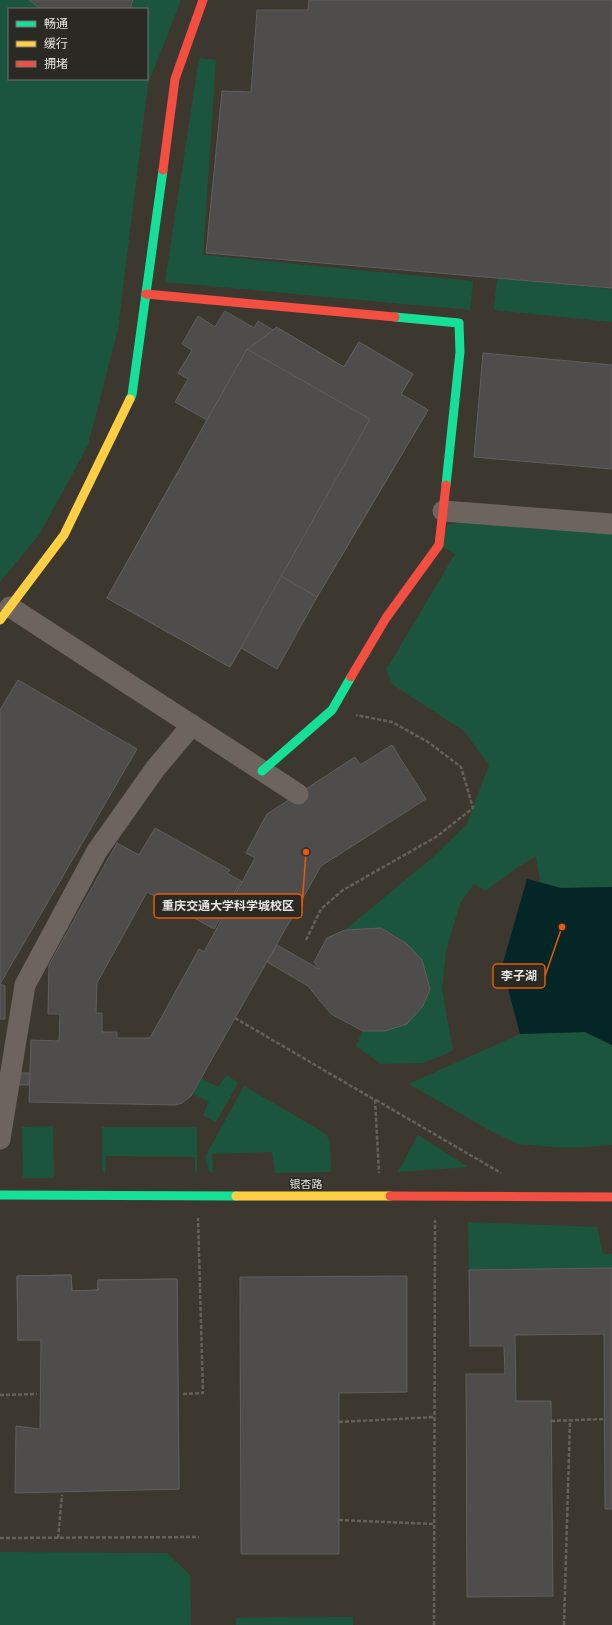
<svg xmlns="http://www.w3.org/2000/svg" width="612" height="1625" font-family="'Times New Roman','Noto Sans SC',serif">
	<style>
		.built { fill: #3d382f; fill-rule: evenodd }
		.green { fill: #1c553e; fill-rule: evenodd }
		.water { fill: #052627 }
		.building { fill: #4e4d4b; stroke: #605f5d }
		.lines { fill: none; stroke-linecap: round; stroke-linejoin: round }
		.path { stroke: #65605c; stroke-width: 2.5; stroke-dasharray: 4 2; stroke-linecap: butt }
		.street { stroke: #6d645f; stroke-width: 21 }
		.fast { stroke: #16e098; stroke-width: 9 }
		.slow { stroke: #ffcf43; stroke-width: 9 }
		.jam { stroke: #f24e42; stroke-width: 9 }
		.labels { text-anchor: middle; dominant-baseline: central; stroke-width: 3; stroke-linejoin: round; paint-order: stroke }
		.street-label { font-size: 11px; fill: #e6e5e2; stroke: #2b2924 }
		.leader { fill: none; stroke: #e8590c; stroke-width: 1.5 }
		.callout-dot { fill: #e8590c; stroke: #2b2924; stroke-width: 1.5 }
		.callout { fill: #2b2924; stroke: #e8590c; stroke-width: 1.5 }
		.callout-label { font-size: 12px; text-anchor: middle; font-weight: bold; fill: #e6e5e2 }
	</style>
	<rect width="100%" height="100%" fill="#34322f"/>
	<path class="built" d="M0 0H612V1625H0ZM9 9H147V79H9Z"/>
	<g class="green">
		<path d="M0 0H181L148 84 118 329 88 445 39 535 0 582ZM9 9H147V79H9Z"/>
		<path d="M199 58 216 60 203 255 473 281 470 310 165 282Z"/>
		<path d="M497 278 612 289V322L494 310Z"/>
		<path d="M466 520 612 534V887L561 888 540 882 536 856 518 867 485 891 474 884 460 903 446 951 442 990 453 1050 446 1054 422 1063 381 1064 356 1046 363 1031H385L407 1024 423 1006 430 989 422 960 407 944 381 928 345 930 433 857 467 824 489 765 464 731 393 685 386 670 455 554 439 545 448 525Z"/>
		<path d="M585 1032 612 1045V1145L568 1148 518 1144 491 1131 409 1084 520 1034Z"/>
		<path d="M227 1075 238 1083 216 1122 203 1115 209 1102 192 1093 201 1078 218 1087Z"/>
		<path d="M244 1086 326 1134 330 1142 331 1172 275 1173 272 1152 212 1154 213 1173 209 1171 205 1157Z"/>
		<path d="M53 1126 54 1178H23L22 1127Z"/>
		<path d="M102 1127H197V1171L195 1177V1157L106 1156 105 1175 102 1168Z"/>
		<path d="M418 1135 468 1167 398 1172Z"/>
		<path d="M468 1222 597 1227 603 1254H612V1268L469 1270Z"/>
		<path d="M0 1552 167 1553 190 1575 191 1625H0Z"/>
		<path d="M353 1617V1625H236V1618Z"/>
	</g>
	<path class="water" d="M527 879 561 888 612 887V1045L585 1032 520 1034 502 966Z"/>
	<g class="building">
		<path d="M29 0H133L130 9H41Z"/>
		<path d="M309 0H612V288L206 253 222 91 251 92 257 10H308Z"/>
		<path d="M225 311 254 328 258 321 273 330 276 327 344 367 359 342 413 374 401 394 428 410 317 597 277 669 241 648 230 667 107 598 207 420 175 402 188 379 178 373 192 350 182 344 198 316 215 327Z"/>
		<path d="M276 327 344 367 359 342 413 374 401 394 428 410 317 597 281 576 330 489 207 420 246 351 273 330Z"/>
		<path d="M247 349 370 419 230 667 107 598Z"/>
		<path d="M483 353 612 365V469L474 457Z"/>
		<path d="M18 680 137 749 0 984 5 986V1019H0V710Z"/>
		<path d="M392 745 426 799 321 866 191 1096 182 1103 176 1105 29 1102 31 1040 59 1041 60 1014H48L49 965 117 843 139 855 155 828 230 870 227 873 241 881 214 929 147 892 97 983 96 1013H102V1032H117V1038H150L199 949 204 952 255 858 246 853 267 814 355 757 360 765Z"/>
		<path d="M381 928 407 944 422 960 430 989 423 1006 407 1024 385 1031H363L331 1014 308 986 267 962 277 945 319 969 314 962 327 938 345 930Z"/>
		<path d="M0 1073H30L29 1085H0Z"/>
		<path d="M612 1268V1509H605L604 1334 515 1335 516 1401H551L553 1596 467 1597 466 1374H505L504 1346H470L469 1270Z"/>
		<path d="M71 1275 72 1291 98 1290V1280L177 1279 179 1489 100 1490 98 1327H67V1339L18 1340 17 1276Z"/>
		<path d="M71 1275 72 1291 98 1290V1280L177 1279 179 1489 15 1493 16 1426 40 1429 41 1340H18L17 1276Z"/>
		<path d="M407 1276V1392L339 1393V1554H241L240 1277Z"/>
	</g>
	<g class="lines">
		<g class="path">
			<path d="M306 940 321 909 343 890 436 837 473 808 461 767 428 742 392 722 356 715"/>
			<path d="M235 1018 375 1100 379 1173"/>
			<path d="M376 1100 501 1173"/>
			<path d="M183 1394 203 1393 198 1218"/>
			<path d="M0 1395 37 1394"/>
			<path d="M551 1421 604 1419"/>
			<path d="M339 1422 435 1417"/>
			<path d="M339 1520 434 1524"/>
			<path d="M0 1538 199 1537"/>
			<path d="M58 1538 62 1495"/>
			<path d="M434 1625 435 1220"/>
			<path d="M564 1625 570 1420"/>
		</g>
		<g class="street">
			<path d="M443 511 612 524"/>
			<path d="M10 607 298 794"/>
			<path d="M0 1139 25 985 97 851 155 769 192 725"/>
		</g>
		<g class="fast">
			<path d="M395 317 459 323 460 352 446 485"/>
			<path d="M130 399 132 395 163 170"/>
			<path d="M262 771 332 710 351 677"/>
			<path d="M0 1195 236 1196"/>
		</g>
		<g class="slow">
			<path d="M0 620 64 535 130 399"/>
			<path d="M236 1196H390"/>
		</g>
		<g class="jam">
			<path d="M163 170 175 79 203 0"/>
			<path d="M146 294 395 317"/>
			<path d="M351 677 386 618 439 545 446 485"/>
			<path d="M390 1196 612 1197"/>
		</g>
	</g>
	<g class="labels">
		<g class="street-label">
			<text x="306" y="1184">银杏路</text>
		</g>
	</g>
	<path class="leader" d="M306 852L302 906M562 927L545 976"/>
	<g class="callout-dot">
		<circle cx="306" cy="852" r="4"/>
		<circle cx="562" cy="927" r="4"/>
	</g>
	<g class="callout">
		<rect x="154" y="894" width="148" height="24" rx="4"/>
		<rect x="493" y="964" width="52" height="24" rx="4"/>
	</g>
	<g class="callout-label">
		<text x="228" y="910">重庆交通大学科学城校区</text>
		<text x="519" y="980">李子湖</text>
	</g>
	<rect x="8" y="8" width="140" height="72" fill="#2b2924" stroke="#767470"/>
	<rect x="16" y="21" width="20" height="6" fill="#16e098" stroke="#767470"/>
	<text x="44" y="28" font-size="12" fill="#e6e5e2">畅通</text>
	<rect x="16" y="41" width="20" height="6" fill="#ffcf43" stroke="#767470"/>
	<text x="44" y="48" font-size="12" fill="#e6e5e2">缓行</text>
	<rect x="16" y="61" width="20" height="6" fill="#f24e42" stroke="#767470"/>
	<text x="44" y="68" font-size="12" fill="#e6e5e2">拥堵</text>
</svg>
